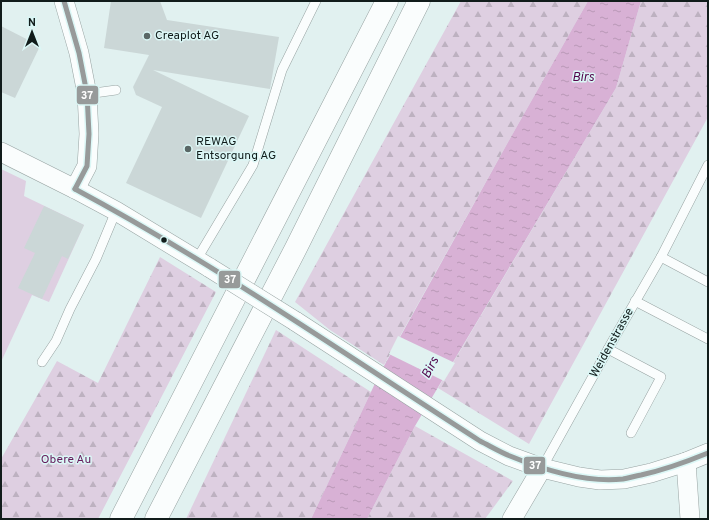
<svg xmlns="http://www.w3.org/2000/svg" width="709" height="520" font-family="Overpass,sans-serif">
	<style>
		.forest { fill: url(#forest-firs) }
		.park { fill: #decfe1 }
		.water { fill: url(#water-ripples) }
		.pier { fill: #e1f1f0 }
		.building { fill: #cbd7d7 }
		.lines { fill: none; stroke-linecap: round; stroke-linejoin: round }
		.lane-casing { stroke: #97a3a2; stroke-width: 10 }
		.street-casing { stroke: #97a3a2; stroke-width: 20 }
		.highway-casing { stroke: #97a3a2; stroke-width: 23 }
		.lane { stroke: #fafdfd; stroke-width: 9 }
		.street { stroke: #fafdfd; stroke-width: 19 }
		.highway { stroke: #fafdfd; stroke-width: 22 }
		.street-bridge-casing { stroke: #97a3a2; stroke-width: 20; stroke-linecap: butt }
		.street-bridge { stroke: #fafdfd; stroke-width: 19 }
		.bus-1-casing { stroke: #dbf7f6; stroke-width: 8 }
		.bus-1 { stroke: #979a9a; stroke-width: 5 }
		.poi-dot { fill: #5a6766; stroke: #dbf7f6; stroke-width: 1.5 }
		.bus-dot { fill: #111c1b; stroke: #dbf7f6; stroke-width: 1.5 }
		.labels { text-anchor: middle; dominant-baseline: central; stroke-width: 3; stroke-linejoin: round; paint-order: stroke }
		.poi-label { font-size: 12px; fill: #111c1b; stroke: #dbf7f6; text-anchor: start }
		.street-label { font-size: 12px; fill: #111c1b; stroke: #dbf7f6 }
		.park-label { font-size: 12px; fill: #651b5c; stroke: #dbf7f6 }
		.water-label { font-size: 13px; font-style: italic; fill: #53064c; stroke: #dbf7f6 }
		.line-badge { stroke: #dbf7f6; stroke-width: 1.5 }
		.badge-label { font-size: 11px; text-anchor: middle; font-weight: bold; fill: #fff }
	</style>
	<defs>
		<pattern id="forest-firs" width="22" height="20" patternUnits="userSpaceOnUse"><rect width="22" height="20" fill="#decfe1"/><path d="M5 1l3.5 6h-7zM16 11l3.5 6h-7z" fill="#bdb1c0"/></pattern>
		<pattern id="water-ripples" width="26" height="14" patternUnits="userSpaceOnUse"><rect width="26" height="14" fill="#d8b1d5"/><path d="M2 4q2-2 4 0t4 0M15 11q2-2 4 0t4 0" fill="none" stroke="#b898b6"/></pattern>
	</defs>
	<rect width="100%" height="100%" fill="#e1f1f0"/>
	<g class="forest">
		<path d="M461 1H588L512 135 384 365 330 330 295 302Z"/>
		<path d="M641 1H708V117L529 444 438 388 616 88Z"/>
		<path d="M160 257 216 292 98 519H1V459L57 361 98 383Z"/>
		<path d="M276 330 371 392 311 519H186Z"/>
		<path d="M415 426 513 481 485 519H367Z"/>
	</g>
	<path class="park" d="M1 169 26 181 24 196 84 225 49 302 32 295 1 362Z"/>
	<path class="water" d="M588 1H641L616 88 415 426 367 519H311L379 375 512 135Z"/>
	<path class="pier" d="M398 336 455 363 444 381 389 354Z"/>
	<g class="building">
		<path d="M111 1H160L167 20 279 37 270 89 153 70 249 116 201 218 126 183 162 107 136 95 133 87 149 55 104 48Z"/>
		<path d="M1 26 40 46 15 98 1 92Z"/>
		<path d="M44 206 84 225 68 259 62 256 42 299 18 288 35 253 24 248Z"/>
	</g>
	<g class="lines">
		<g class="lane-casing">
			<g id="lane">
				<path d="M87 94 116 90"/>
				<path d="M661 257 708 282"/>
				<path d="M197 259 253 165 282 70 316 1"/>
				<path d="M635 301 708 339"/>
				<path d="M608 349 661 377 631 433"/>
				<path d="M42 362 56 341 70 309 96 259 116 211"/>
				<path d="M542 468 612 342 661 257 708 165"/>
			</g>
		</g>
		<g class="street-casing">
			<g id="street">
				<path d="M64 1 79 53 87 94 89 134 87 166 75 189"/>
				<path d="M1 152 75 189 116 211 210 268"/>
				<path d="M295 321 480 441 509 456 542 468 579 477 600 480 624 479 651 473 686 462 708 453"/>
				<path d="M686 462 690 519"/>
				<path d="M512 519 542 468"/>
			</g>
		</g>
		<g class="highway-casing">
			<g id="highway">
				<path d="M121 519 387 1"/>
				<path d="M156 519 296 248 419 1"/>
			</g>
		</g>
		<use href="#lane" class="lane"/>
		<use href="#street" class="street"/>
		<use href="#highway" class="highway"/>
		<g class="street-bridge-casing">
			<path id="street-bridge" d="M210 268 295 321"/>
		</g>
		<use href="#street-bridge" class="street-bridge"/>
		<g class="bus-1-casing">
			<g id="bus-1">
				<path d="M64 1 79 53 87 94 89 134 87 166 75 189"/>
				<path d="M75 189C215 264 346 355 480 441 490 446 500 452 510 456 544 470 587 483 623 479 629 478 635 476 641 475 664 470 686 462 708 453"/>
			</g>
		</g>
		<use href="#bus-1" class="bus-1"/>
	</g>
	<g class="poi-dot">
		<circle cx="147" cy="36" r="4"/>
		<circle cx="188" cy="149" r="4"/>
	</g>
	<circle class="bus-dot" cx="164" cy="240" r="3.5"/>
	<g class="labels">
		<g class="poi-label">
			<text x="155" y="36">Creaplot AG</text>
			<text x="196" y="142">REWAG<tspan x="196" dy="14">Entsorgung AG</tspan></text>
		</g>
		<g class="street-label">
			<text transform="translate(612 343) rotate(-61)">Weidenstrasse</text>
		</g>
		<g class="park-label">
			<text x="66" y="460">Obere Au</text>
		</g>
		<g class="water-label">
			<text x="583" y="78">Birs</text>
			<text transform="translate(431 368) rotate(-62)">Birs</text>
		</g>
	</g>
	<g class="line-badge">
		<rect x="76" y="85" width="23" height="20" rx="4" fill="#979a9a"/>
		<rect x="218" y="270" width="23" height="19" rx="4" fill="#979a9a"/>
		<rect x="523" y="456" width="23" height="19" rx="4" fill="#979a9a"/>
	</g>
	<g class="badge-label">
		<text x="87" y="99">37</text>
		<text x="230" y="283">37</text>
		<text x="535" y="469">37</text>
	</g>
	<rect width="709" height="520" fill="none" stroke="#111c1b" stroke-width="4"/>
	<g transform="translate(32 32)" stroke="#dbf7f6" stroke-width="3" paint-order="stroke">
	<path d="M0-3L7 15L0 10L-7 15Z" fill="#111c1b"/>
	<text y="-6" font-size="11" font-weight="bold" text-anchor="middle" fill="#111c1b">N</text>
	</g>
</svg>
